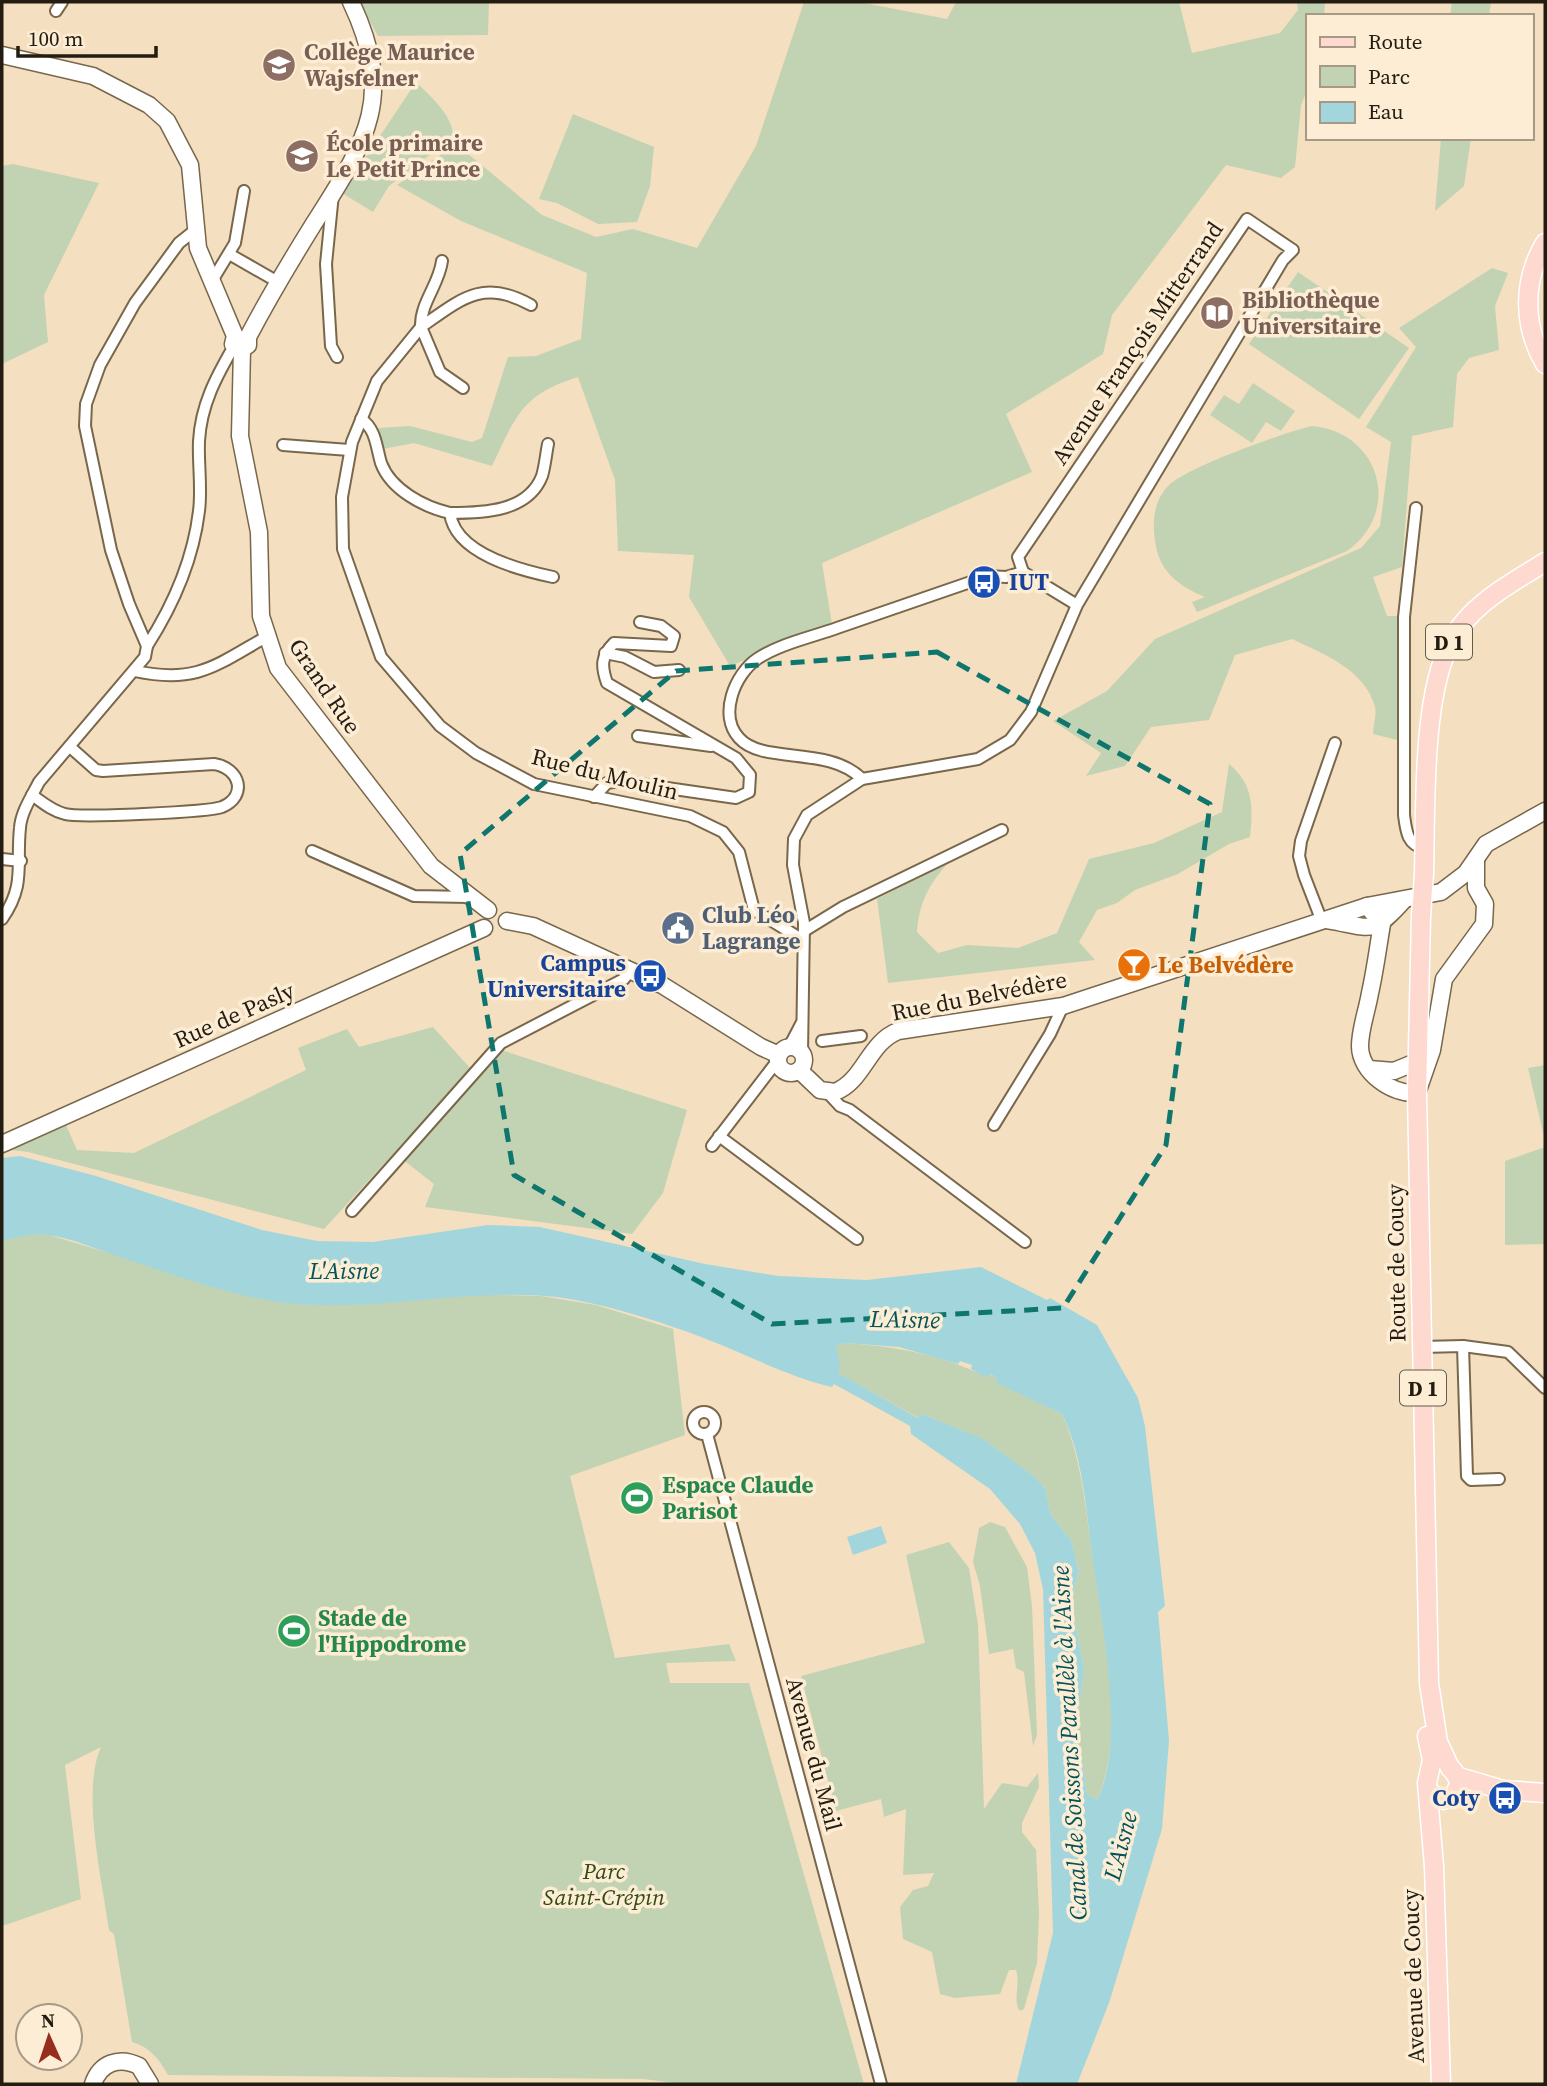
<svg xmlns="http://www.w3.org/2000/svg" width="1547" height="2086" font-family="'Source Serif 4',serif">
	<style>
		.green { fill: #c2d3b3 }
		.water { fill: #a2d6dc; fill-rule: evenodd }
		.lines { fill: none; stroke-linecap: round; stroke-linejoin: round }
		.street-casing { stroke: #79674b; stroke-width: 14 }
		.secondary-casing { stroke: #79674b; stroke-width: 19 }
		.primary-casing { stroke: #fff; stroke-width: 21 }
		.street { stroke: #fff; stroke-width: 10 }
		.secondary { stroke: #fff; stroke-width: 16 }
		.primary { stroke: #fed9d0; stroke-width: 18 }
		.primary-bridge-casing { stroke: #fff; stroke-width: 21; stroke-linecap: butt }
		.primary-bridge { stroke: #fed9d0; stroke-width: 18 }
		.marked { fill: none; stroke: #0f766e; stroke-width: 5; stroke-dasharray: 14 9; stroke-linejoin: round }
		.labels { text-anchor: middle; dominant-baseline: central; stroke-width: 7; stroke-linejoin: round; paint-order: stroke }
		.shield { fill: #fdedd4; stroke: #645b4b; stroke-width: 2 }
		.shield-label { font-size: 21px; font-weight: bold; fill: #231c10 }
		.education-label { font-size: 23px; font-weight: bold; fill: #785e54; stroke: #fdedd4; text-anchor: start }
		.street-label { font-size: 23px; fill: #231c10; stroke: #fdedd4 }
		.transit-label { font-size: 23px; font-weight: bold; fill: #164399; stroke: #fdedd4; text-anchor: end }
		.service-label { font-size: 23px; font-weight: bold; fill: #4e5e75; stroke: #fdedd4; text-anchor: start }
		.food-label { font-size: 23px; font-weight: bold; fill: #c56008; stroke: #fdedd4; text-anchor: start }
		.leisure-label { font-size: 23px; font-weight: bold; fill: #27864d; stroke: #fdedd4; text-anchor: start }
		.park-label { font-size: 23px; font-style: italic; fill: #324b15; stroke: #fdedd4 }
		.water-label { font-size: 24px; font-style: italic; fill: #05545b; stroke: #fdedd4 }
	</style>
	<rect width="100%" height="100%" fill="#f4dfc0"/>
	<g class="green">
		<path d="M359 2H489L488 35 378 36Z"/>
		<path d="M804 2H859L947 19 956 2H1179L1192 53 1280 33 1298 10 1297 2H1325L1324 16H1307V91L1301 105 1295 167 1281 178 1226 165 1112 315 1103 354 1006 414 1032 472 822 563 832 624 730 666 689 597 694 555 618 551 615 480 578 377C522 394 516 416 492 466L414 443 383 449 379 428 410 426 472 442 482 438 508 357 536 356 581 339 587 273 461 221 397 185 456 144 542 215 596 237 633 229 697 248 756 146Z"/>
		<path d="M1452 2H1491L1489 16H1450Z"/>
		<path d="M416 82C430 96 454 116 453 137L389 186 373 212 342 193Z"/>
		<path d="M573 114 654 147 650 186 637 222 598 224 557 203 539 199Z"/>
		<path d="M1441 138H1471L1464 186 1435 211Z"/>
		<path d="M13 164 99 183 44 295 48 342 2 364V166Z"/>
		<path d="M1492 268 1508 273 1495 306 1499 350 1469 358 1457 374 1453 427 1412 436 1402 567 1373 577 1387 616H1400L1401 741 1373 734C1373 726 1377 715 1375 707 1365 669 1323 654 1292 639L1235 655 1209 720 1151 727 1125 766 1086 776 1101 753 1053 721 1107 691 1155 639 1361 548 1380 526 1391 442 1366 427 1416 347 1399 328Z"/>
		<path d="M1298 272 1409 348 1359 419 1249 344Z"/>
		<path d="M1253 383 1295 411 1281 431 1266 422 1252 443 1210 415 1224 395 1239 404Z"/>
		<path d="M1312 426C1380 432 1403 511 1347 551L1197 612 1192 602 1205 597C1179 586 1159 572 1155 541 1152 521 1154 501 1168 486 1185 468 1285 432 1312 426Z"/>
		<path d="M1229 764C1254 785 1253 807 1250 837L1229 844 1178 874 1135 890 1117 903 1097 910 1079 942 1095 960 888 983 877 899 948 863C928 885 919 904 917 932L938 953 967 945 1018 948 1057 933 1089 859 1154 843 1222 812Z"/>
		<path d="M433 1027 471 1069 324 1229 28 1152 3 1149 66 1125 77 1150 134 1153 306 1070 298 1048 347 1029 359 1047Z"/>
		<path d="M498 1049 687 1110 663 1193 632 1234 425 1207 434 1184 402 1159Z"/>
		<path d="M1545 1065V1141L1528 1068Z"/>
		<path d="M1545 1147V1244L1505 1245V1161Z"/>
		<path d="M46 1234 261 1299 467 1294 541 1296 596 1305 673 1329 685 1435 570 1476 615 1658 729 1644 736 1661 666 1663 670 1683H749L864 2084H684L643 2079 168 2075C159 2059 150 2047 132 2042L114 1934 109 1930C102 1880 81 1791 101 1747L65 1765 81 1899 2 1926V1241L21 1235Z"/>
		<path d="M846 1343C899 1347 939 1354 987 1377L989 1374 997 1378 996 1381 1062 1414C1082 1459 1086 1512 1093 1561 1103 1631 1127 1733 1097 1800L1087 1794 1077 1723 1084 1669 1071 1601 1079 1571 1071 1540 1051 1515 1045 1488 1035 1477 984 1440 922 1414 919 1418 837 1373 836 1346Z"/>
		<path d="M990 1522 1005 1527 1027 1567 1032 1606 1037 1735 1033 1746 1024 1672 1016 1668 1013 1649 989 1654 980 1586 973 1562 979 1528Z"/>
		<path d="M949 1542 969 1568 978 1625 984 1809 1002 1783 1027 1787 1038 1773 1039 1787 1022 1823V1832L1036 1850 1039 1913 1037 1963 1024 2009 1020 2011C1012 2001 1021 1985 1016 1970H1009L1000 1994 955 1998 940 1994 932 1952 903 1939 900 1907 913 1890 928 1886 934 1873 903 1875 906 1809 884 1817 881 1799 836 1811 801 1676 925 1643 906 1555Z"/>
	</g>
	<g class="water">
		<path d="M20 1156 96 1176 262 1230 317 1241 373 1242 488 1225 540 1227 705 1264 778 1276 867 1280 981 1267 1047 1300 1050 1298 1097 1325 1138 1398 1145 1426 1165 1606 1158 1612 1169 1741 1162 1829 1109 2003 1077 2084H1016L1053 1933 1043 1589 1035 1553 1020 1524 990 1489 911 1434 910 1426 834 1384 832 1387C792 1378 756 1359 719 1344 672 1325 605 1303 556 1297 458 1286 358 1318 261 1299 211 1289 162 1271 114 1255 93 1248 71 1238 48 1235 33 1233 17 1237 2 1241V1158ZM846 1343 899 1347 958 1364 960 1361 972 1365 971 1369 987 1378 990 1374 997 1378 995 1382 1062 1414C1083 1456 1086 1509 1092 1555 1101 1620 1127 1741 1097 1800L1087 1794 1077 1723 1084 1669 1071 1601 1079 1571 1071 1540 1051 1515 1045 1488 1035 1477 983 1439 922 1414 918 1418 838 1373 840 1364 836 1346Z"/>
		<path d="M881 1526 887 1543 853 1555 847 1537Z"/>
	</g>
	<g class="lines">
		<g class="street-casing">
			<g id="street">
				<path d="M56 11 62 2"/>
				<path d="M333 194 326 264 331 346 337 357"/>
				<path d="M229 254 278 282"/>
				<path d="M442 261C439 285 420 303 421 327L377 381 352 442 342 497 343 549 381 657 440 726 476 753 534 784 690 816 723 832 739 852 754 910 803 940"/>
				<path d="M212 281 235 243 244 191"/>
				<path d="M463 388 440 372 421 327C461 299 483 278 531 305"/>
				<path d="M361 419C376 429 376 446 381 463 391 490 424 507 450 513 455 554 520 570 553 577"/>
				<path d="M283 445 349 450"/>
				<path d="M1416 508 1404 617V815C1406 830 1407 846 1425 848"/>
				<path d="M450 513C483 513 528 512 542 476 545 466 546 454 548 444"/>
				<path d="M147 646C174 604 193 561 199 511 202 488 198 464 199 441 201 405 216 377 234 346"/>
				<path d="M605 653 625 657 654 672 679 670"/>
				<path d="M135 671C196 684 215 666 266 637"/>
				<path d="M638 736 711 746"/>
				<path d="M862 779C828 745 763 765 739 738 718 715 735 674 757 659 779 644 812 637 837 628 887 611 938 593 988 576L1006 577 1023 572"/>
				<path d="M32 795C42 802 52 811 65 814 80 818 209 812 222 807 248 796 240 768 214 764L103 771 96 770 70 747"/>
				<path d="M594 797 607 783 619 781 736 798 749 792 750 775 736 758 607 683C601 666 601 656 614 643L671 646 674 636 661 626 640 622"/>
				<path d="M312 851 414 896 469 897"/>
				<path d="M2 859 21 861"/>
				<path d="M2 919C26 885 16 865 20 828 21 812 32 796 39 782L145 657 147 646 129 604 111 550 85 426 86 404 100 365 135 303 179 243 194 231"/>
				<path d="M1321 919 1304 875 1299 856 1301 841 1335 743"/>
				<path d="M804 931 843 907 1002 830"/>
				<path d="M822 1041 861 1036"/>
				<path d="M789 1047 801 1024"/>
				<path d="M802 1053 804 923 793 865 794 839 807 815 862 779 978 759 1010 740 1031 712 1077 605 1283 260 1293 250 1247 219 1018 557 1023 572 1077 605"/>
				<path d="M827 1092 840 1106 850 1110 1025 1242"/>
				<path d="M994 1125 1050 1034 1063 1006"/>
				<path d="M719 1136 857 1239"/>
				<path d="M712 1146 778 1060"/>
				<path d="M352 1211 501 1043 624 979 631 970"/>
				<path d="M1463 1346 1467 1476 1471 1480 1499 1479"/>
				<path d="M1422 1347 1463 1346 1508 1352 1545 1388"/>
				<circle cx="704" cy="1423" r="11"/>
				<path d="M707 1434 881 2084"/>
			</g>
		</g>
		<g class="secondary-casing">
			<g id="secondary">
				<path d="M2 55 93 76 149 105 167 121 190 165 198 248 235 336 233 344 242 349"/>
				<path d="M242 349 240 436 259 532 261 616 278 668 431 866 488 910"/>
				<path d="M242 349 248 345V337C268 299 290 262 313 225 365 143 397 99 351 2"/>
				<path d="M1367 906 1382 924C1378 947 1375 971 1370 993 1367 1011 1360 1029 1360 1046 1360 1072 1392 1095 1417 1093L1432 1050 1444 979 1484 924 1485 904 1476 888V859"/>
				<path d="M1327 920C1370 927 1371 937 1403 901"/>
				<path d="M507 921 533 926 662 985 761 1047 779 1055"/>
				<circle cx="791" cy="1060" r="13"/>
				<path d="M1369 1069 1394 1071 1416 1062"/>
				<path d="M799 1070 820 1090 835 1092C864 1081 868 1043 898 1031L1063 1006 1367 906 1441 892 1466 873 1486 844 1545 811"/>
				<path d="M2 1144 484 928"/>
				<path d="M93 2084C100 2063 119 2056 139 2066L150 2084"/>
			</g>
		</g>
		<g class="primary-casing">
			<g id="primary">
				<path d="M1545 243C1522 282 1523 326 1545 364"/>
				<path d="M1424 874C1426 809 1420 677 1460 627 1482 598 1515 581 1545 562"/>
				<path d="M1421 916 1417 1093 1429 1683 1438 1742 1450 1768"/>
				<path d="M1427 1736 1432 1760 1427 1783 1434 1866 1441 2084"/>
				<path d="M1459 1777 1503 1790 1545 1793"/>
				<path d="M1429 1792 1443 1800 1454 1796 1460 1782 1452 1769"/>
			</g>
		</g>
		<use href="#street" class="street"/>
		<use href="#secondary" class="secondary"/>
		<use href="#primary" class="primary"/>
		<g class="primary-bridge-casing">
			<path id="primary-bridge" d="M1421 916 1424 874"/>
		</g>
		<use href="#primary-bridge" class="primary-bridge"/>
	</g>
	<path class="marked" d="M937 652 1210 804 1166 1145 1063 1308 772 1324 514 1175 460 854 676 671Z"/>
	<defs>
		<g id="school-disc" transform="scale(1.75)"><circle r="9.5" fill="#8d6e63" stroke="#fdedd4"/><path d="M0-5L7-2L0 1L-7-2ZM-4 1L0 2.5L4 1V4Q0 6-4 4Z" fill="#fff"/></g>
		<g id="library-disc" transform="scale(1.75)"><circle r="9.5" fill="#8d6e63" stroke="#fdedd4"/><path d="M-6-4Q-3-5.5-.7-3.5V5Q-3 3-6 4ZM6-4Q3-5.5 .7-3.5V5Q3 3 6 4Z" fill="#fff"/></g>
		<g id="bus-disc" transform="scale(1.75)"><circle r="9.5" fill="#1a4fb4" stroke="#fdedd4"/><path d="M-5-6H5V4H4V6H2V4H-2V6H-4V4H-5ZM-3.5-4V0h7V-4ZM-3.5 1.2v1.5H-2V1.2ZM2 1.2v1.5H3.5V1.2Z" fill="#fff"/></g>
		<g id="civic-disc" transform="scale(1.75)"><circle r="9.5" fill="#5c6f8a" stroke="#fdedd4"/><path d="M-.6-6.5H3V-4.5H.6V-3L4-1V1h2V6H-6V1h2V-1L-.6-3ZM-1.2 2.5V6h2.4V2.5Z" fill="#fff"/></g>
		<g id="bar-disc" transform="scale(1.75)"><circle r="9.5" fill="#e8710a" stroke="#fdedd4"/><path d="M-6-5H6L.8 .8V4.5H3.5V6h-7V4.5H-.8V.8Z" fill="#fff"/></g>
		<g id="stadium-disc" transform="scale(1.75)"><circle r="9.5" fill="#2e9e5b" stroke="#fdedd4"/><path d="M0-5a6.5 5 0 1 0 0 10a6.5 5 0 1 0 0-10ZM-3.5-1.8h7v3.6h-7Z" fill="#fff"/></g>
	</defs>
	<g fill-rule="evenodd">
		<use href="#school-disc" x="279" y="65"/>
		<use href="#school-disc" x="302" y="156"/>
		<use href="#library-disc" x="1217" y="313"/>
		<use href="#bus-disc" x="984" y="582"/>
		<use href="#civic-disc" x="678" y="928"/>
		<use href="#bar-disc" x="1134" y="965"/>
		<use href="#bus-disc" x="650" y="976"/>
		<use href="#stadium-disc" x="637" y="1498"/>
		<use href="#stadium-disc" x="294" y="1631"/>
		<use href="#bus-disc" x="1505" y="1798"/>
	</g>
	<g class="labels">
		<g class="shield">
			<rect x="1426" y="624.5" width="46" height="35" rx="5"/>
			<rect x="1400" y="1370.5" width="46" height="35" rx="5"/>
		</g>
		<g class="shield-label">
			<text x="1449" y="642">D 1</text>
			<text x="1423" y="1388">D 1</text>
		</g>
		<g class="education-label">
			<text x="304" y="52">Collège Maurice<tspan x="304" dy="26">Wajsfelner</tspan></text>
			<text x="326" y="143">École primaire<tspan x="326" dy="26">Le Petit Prince</tspan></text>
			<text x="1242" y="300">Bibliothèque<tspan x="1242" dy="26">Universitaire</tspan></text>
		</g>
		<g class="street-label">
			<text transform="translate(1137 343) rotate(-56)">Avenue François Mitterrand</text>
			<text transform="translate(325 686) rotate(56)">Grand Rue</text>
			<text transform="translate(605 774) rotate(14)">Rue du Moulin</text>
			<text transform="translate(979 996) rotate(-11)">Rue du Belvédère</text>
			<text transform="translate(234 1015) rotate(-24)">Rue de Pasly</text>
			<text transform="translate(1396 1263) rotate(-91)">Route de Coucy</text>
			<text transform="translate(814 1754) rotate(75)">Avenue du Mail</text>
			<text transform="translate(1413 1976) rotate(-92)">Avenue de Coucy</text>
		</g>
		<g class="transit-label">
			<text x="1009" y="582" text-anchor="start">IUT</text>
			<text x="626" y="963">Campus<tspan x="626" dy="26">Universitaire</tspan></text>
			<text x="1480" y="1798">Coty</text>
		</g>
		<g class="service-label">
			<text x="702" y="915">Club Léo<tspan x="702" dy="26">Lagrange</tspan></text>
		</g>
		<g class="food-label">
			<text x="1158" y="965">Le Belvédère</text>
		</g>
		<g class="leisure-label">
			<text x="662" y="1485">Espace Claude<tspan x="662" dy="26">Parisot</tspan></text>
			<text x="318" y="1618">Stade de<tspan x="318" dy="26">l'Hippodrome</tspan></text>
		</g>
		<g class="park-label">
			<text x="604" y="1871">Parc<tspan x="604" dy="26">Saint-Crépin</tspan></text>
		</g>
		<g class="water-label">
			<text x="344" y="1270">L'Aisne</text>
			<text transform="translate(905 1319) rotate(1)">L'Aisne</text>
			<text transform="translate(1069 1743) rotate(-93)">Canal de Soissons Parallèle à l'Aisne</text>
			<text transform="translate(1120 1846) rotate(-75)">L'Aisne</text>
		</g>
	</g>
	<rect width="1547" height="2086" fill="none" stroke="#231c10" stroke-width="7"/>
	<rect x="1306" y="14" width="228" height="126" fill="#fdedd4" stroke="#a69986" stroke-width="2"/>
	<rect x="1320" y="37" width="35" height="10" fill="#fed9d0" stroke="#a69986" stroke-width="2"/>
	<text x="1368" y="49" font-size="21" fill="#231c10">Route</text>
	<rect x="1320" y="66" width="35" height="21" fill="#c2d3b3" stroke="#a69986" stroke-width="2"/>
	<text x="1368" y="84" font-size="21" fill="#231c10">Parc</text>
	<rect x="1320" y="102" width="35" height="21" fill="#a2d6dc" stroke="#a69986" stroke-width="2"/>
	<text x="1368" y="119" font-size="21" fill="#231c10">Eau</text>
	<g transform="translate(49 2037) rotate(357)"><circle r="33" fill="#fdedd4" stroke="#a69986" stroke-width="2"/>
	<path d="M0-5L12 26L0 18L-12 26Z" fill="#972d1c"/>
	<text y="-10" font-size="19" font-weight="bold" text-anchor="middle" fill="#231c10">N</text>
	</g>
	<path d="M18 46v10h138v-10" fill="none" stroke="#231c10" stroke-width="3.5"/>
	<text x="28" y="46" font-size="21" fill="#231c10" stroke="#fdedd4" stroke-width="5" paint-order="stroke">100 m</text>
</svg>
